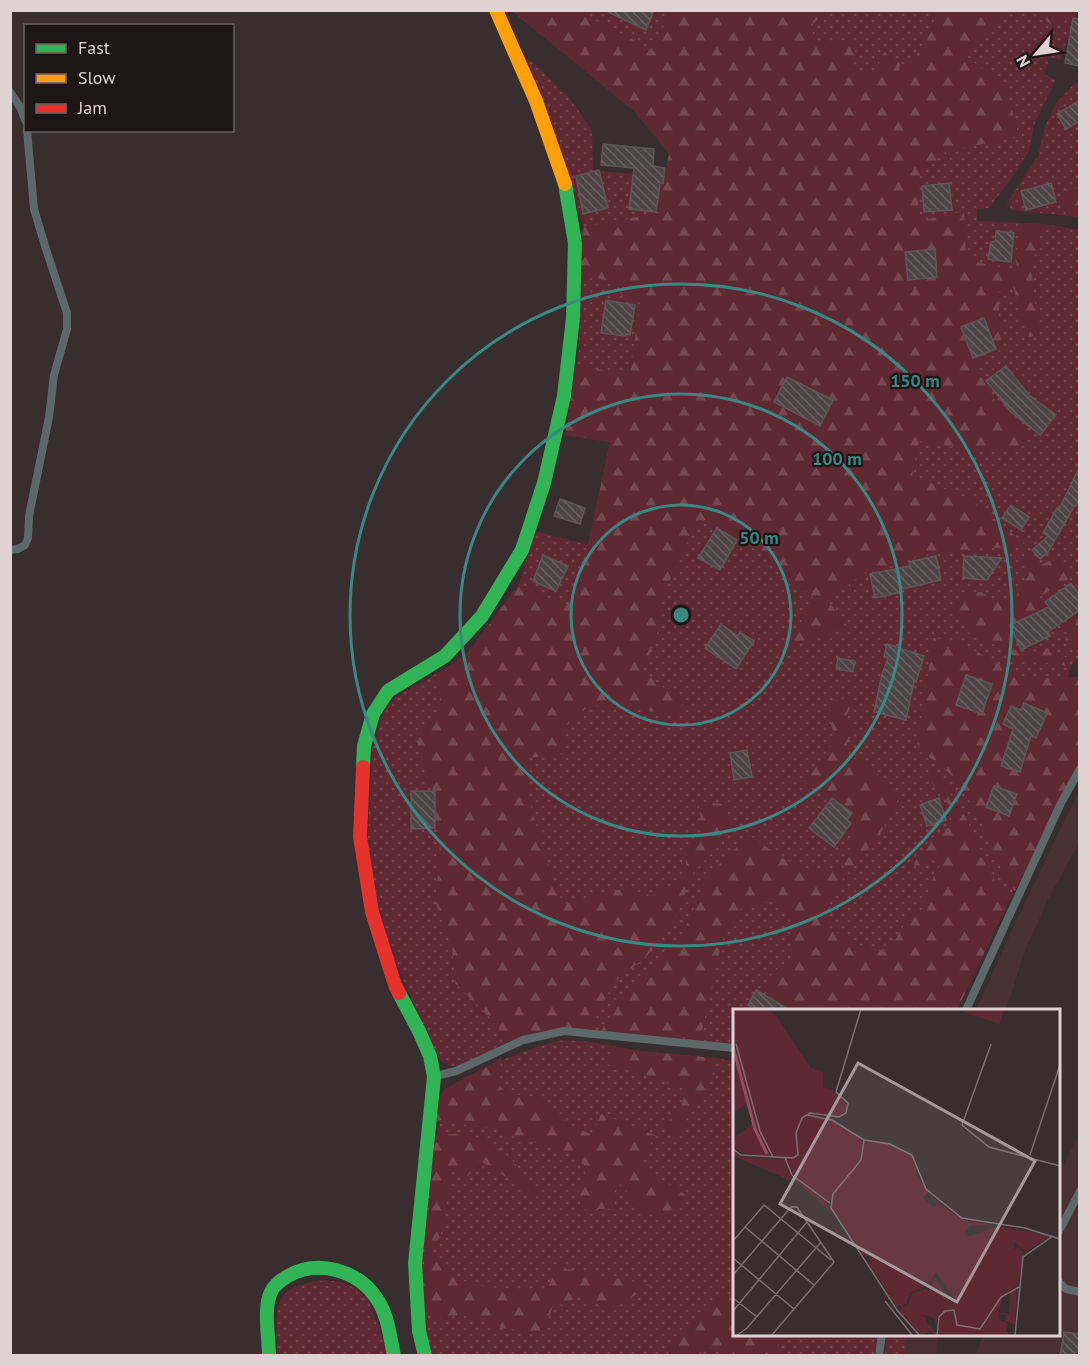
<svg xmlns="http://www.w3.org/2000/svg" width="1090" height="1366" font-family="'PT Sans',sans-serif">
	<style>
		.built { fill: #483034 }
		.green { fill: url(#green-dots) }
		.forest { fill: url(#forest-firs) }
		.building { fill: url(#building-back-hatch); stroke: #5e5556; stroke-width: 1.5 }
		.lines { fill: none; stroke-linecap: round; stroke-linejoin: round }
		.lane { stroke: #5e6869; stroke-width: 8 }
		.fast { stroke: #30b455; stroke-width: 14 }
		.slow { stroke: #ff9f0a; stroke-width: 14 }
		.jam { stroke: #e5322d; stroke-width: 14 }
		.ring { fill: none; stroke: #398882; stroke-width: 3 }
		.inset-river { fill: none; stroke: #904f5b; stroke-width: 3 }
		.inset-road { fill: none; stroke: #7b6f71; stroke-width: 1.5 }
		.view { fill: #a5989a; fill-opacity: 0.15; stroke: #a5989a; stroke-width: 3 }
		.inset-edge { fill: none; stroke: #dfd2d4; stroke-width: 3 }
		.centre { fill: #398882; stroke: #1d1516; stroke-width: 3 }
		.ring-label { font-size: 18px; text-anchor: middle; font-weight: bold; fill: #398882; stroke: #1d1516; stroke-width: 4.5; stroke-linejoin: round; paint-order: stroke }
	</style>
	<defs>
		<pattern id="green-dots" width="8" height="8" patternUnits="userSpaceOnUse" patternTransform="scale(1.5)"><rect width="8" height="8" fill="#5f2934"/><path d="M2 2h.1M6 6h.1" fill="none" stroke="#764750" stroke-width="1.8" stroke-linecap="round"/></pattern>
		<pattern id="forest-firs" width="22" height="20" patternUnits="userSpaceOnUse" patternTransform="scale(1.5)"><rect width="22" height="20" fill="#5f2934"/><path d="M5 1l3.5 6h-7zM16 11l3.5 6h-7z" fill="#764750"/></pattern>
		<pattern id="building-back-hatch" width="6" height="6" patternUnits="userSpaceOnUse" patternTransform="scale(1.5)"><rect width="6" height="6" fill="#4f4547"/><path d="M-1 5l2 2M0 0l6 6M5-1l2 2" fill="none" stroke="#685f61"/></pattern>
	</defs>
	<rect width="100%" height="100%" fill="#382d2f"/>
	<g class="built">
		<path d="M1079 791V843L1048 900 1026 948 1006 1010H976L1015 923Z"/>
		<path d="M1079 1133V1355L975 1356 983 1335 1058 1334 1059 1175Z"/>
		<path d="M907 1335H938L936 1355 906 1356Z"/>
	</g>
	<g class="green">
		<path d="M512 11H1079H1078L1060 60 1050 57 1044 74 1056 80 1035 122 1029 151 1013 176 989 208 977 209V221L1044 224 1079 230 1080 656 1071 666 1068 677H1079V765L1005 909 957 1010H734V1046L601 1031 561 1028 538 1032 509 1041 462 1065 451 1066 443 1062 436 1054 387 943 367 851 372 751 384 711 396 697 456 662 471 649 519 584 535 531 588 545 610 442 565 435 579 350 583 227 563 161 519 54 534 63 571 100 592 130 593 171 665 176 669 153 634 111Z"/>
		<path d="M1079 82V217L1012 210 1007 203 1038 156 1045 127 1056 103 1074 84Z"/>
		<path d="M562 1040 592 1042 639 1051 715 1058 734 1061V1334L878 1335 875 1356H426L416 1258 445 1089C482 1068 520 1050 562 1040Z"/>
		<path d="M325 1280 340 1282 355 1288 368 1299 389 1356H277C277 1309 268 1286 325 1280Z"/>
		<path d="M887 1335H907L906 1355H885Z"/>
	</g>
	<g class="forest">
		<path d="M512 11H578L651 49 672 11H831L813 23V41L858 42 850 71 875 73 885 51 900 63 899 74 919 52 938 11H1019L1000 21 965 55 1006 89 1019 137 946 151 916 180 920 221 964 211 966 259 988 265 1016 269 1020 223 1044 224 1031 268 1039 334 1029 337 1013 287 998 292 1001 349 977 366 998 407 1032 437 1009 452H983L919 441 912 475 971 500 1024 543 1013 547 938 551 863 574 827 600 848 627 782 650 816 600 767 556 699 519 661 599 657 634 643 672 683 703 677 716 647 710 590 705 564 727V753L528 758 529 798 541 846 563 905 625 888 653 896 686 875V852L703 833 698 802 725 804 732 832 694 872 672 925 647 956 613 983 590 1030 561 1028 538 1032 509 1041 489 1017 455 983 452 947 435 901 440 857 439 837 431 786 415 737 440 707V671L456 662 471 649 519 584 567 606 588 545 610 442 565 435 576 366 630 374 640 302 625 299 613 282 590 276 581 278 583 227 659 213 669 153 634 111Z"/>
		<path d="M1039 11V10L1078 11 1056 28 1040 16Z"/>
		<path d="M1079 188V217L1066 216 1061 191Z"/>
		<path d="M1031 552 1041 564 1056 559 1079 575V588L1071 577 1036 599 1043 609 1004 628 1014 650 1025 653 1049 648 1067 658 1068 666 1017 660 1001 642 989 645 970 633 951 607 967 594 981 592 991 599H1015L1030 570 1024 555Z"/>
		<path d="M1079 619V653L1065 642 1068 627Z"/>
		<path d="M933 638C970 641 991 663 1023 677 1032 680 1067 677 1079 677V765L1015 891 1008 885C993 851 979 810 956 781 946 768 931 758 917 749Z"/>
		<path d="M845 698 852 704 844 720 855 731 847 743 849 756 862 763 892 785 898 799 879 837 846 875 830 897 829 928 858 944 880 951 896 939 914 909 921 911 931 882 941 863 929 860 917 870 914 863 930 839 952 826 949 805 933 786 928 771 939 776 966 818 993 878 1007 898 1010 899 957 1010H794L767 994 771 975 792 956 794 917 778 900 740 909 722 941 699 1043 601 1031 617 1006 647 971 680 939 708 876 749 835 782 858 818 873 843 868 854 840 853 820 826 795 805 783 835 740 829 715 833 701Z"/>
		<path d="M612 1046 639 1051 715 1058 714 1074 676 1136 664 1128 682 1103 687 1090 640 1073 608 1064Z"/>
		<path d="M501 1059 500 1092 535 1097 568 1123 592 1135 601 1114 655 1135 640 1166 686 1195 662 1221 644 1211 620 1184 612 1195 617 1208 581 1210 578 1188 587 1168 569 1153 522 1139 498 1130 473 1125 436 1123 439 1097 445 1089Z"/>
		<path d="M459 1134C465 1135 472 1135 477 1137 506 1145 524 1174 539 1198L479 1160 468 1176 452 1172C448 1194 445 1235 432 1252L442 1268 463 1281 503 1290H547L557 1267 651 1285 609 1312 583 1295 552 1308 546 1327 537 1332 502 1328 461 1314 452 1317V1321L420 1312 435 1135Z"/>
		<path d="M721 1294 734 1299V1334L779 1335V1355H723L706 1345 699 1355H663Z"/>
	</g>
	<g class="building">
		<path d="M604 10H654L646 30Z"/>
		<path d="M1073 18 1080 19V66L1065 63Z"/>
		<path d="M1080 100V121L1066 129 1057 114Z"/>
		<path d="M603 144 654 149 653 166 665 168 663 183H660L656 212 629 209 634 168 601 165Z"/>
		<path d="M599 170 608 208 583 214 576 176Z"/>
		<path d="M949 183 952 210 924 212 922 186Z"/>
		<path d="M1051 183 1056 202 1026 210 1021 191Z"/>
		<path d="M996 231 1014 233 1011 262 988 259 991 242H995Z"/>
		<path d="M935 249 937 277 908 280 905 252Z"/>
		<path d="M606 300 635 305 630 335 626 334V336L601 333Z"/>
		<path d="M984 318 996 349 973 358 961 327Z"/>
		<path d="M1006 366 1029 395 1056 415 1040 435 1011 412 986 381Z"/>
		<path d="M787 377 833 400 820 426 774 402Z"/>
		<path d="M1080 466V499L1076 506 1075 505 1048 552 1040 559 1032 550 1048 536 1043 533 1057 508 1059 509Z"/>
		<path d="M560 499 585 508 580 524 554 516Z"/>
		<path d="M1011 505 1029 517 1021 530 1002 518Z"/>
		<path d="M717 528 737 540 720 570 698 558Z"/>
		<path d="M543 555 568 566 556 591 533 581Z"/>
		<path d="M936 556 941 580 902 589V592L875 598 870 574 910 566 909 562Z"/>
		<path d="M964 556 1002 558 987 580 963 578Z"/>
		<path d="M1071 583 1080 595V610L1048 632 1050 636 1021 650 1010 625 1049 607 1045 602Z"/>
		<path d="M721 624 738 636 740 632 754 641 736 669 705 648Z"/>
		<path d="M887 644 924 656 916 682 914 681 906 720 874 712 882 674 888 658 884 656Z"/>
		<path d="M838 658 855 661 853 672 836 669Z"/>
		<path d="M966 675 992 684 982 714 956 705Z"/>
		<path d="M1024 703 1047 713 1036 738 1031 736 1020 772 1001 766 1013 729 1003 724 1011 706 1021 710Z"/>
		<path d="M747 750 752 777 734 780 730 753Z"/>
		<path d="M994 786 1017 794 1009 816 986 807Z"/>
		<path d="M411 791H435V828L411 829Z"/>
		<path d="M832 798 852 813 847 820 851 823 834 847 809 828Z"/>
		<path d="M939 798 946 820 927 826 920 805Z"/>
		<path d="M756 990 792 1011H748L751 1006 748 1005Z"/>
		<path d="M1064 1332 1080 1334V1356H1060Z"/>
	</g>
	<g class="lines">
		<g class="lane">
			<path d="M10 92 20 107 26 122"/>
			<path d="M10 550 18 549 25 545 28 538 29 516 49 417 54 375 67 329V313L45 246 34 209 27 130"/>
			<path d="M966 1010 1061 803 1080 769"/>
			<path d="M436 1076 456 1071 523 1040 564 1031 734 1048"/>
			<path d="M1058 1233 1080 1191"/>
			<path d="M1058 1281 1066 1289 1080 1292"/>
			<path d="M879 1356 882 1334"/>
		</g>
		<g class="fast">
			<path d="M363 767 364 746 373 714 388 691 445 656 482 616 522 550 544 483 564 396 573 318 575 243 565 184"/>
			<path d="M399 993 419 1031 430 1056 434 1077 415 1263 419 1331 425 1356"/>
			<path d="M269 1356C269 1338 263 1308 271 1292 274 1285 281 1280 288 1276 318 1259 358 1270 377 1299 388 1315 390 1337 394 1356"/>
		</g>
		<path class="slow" d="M496 10 536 101 565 184"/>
		<path class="jam" d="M363 767 360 837 372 912 395 985 399 993"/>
	</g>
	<g class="ring">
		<circle cx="681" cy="615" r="110"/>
		<circle cx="681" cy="615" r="221"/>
		<circle cx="681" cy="615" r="331"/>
	</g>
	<g transform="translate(733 1009)">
		<rect width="327" height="327" fill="#382d2f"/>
		<path d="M0 0H34L42 6 78 59 90 63V78L101 82 114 96 113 102 105 107 72 104 96 110 129 132 127 150 96 192 60 165 54 151 7 143 0 137V130L19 115 13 94 0 105 3 72ZM144 133 165 138 181 149 184 167 195 183 189 189 201 199 205 194 230 211 258 216 237 217 231 225 234 228 266 217 317 227 293 243 281 233V240L286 238 291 244 284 277 272 285 265 303 276 305 277 283 284 279 282 316 272 312 273 305H266L267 311 275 315 273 322 280 327H205L207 309 213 301 206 305 203 316 200 309 189 304 186 306 193 308V313L203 323V327L198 322 188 327 169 307 166 301 175 295 178 285 193 280 196 283 202 268 214 290 223 291 203 263 192 278 177 284 173 295 164 298 136 255 139 243 132 248 98 197 100 186 128 151 131 134ZM0 142 7 147 52 151 56 164 94 194 99 204 66 175 0 147Z" fill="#5f2934"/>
		<path d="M223 0 260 2 271 0 266 15ZM102 112 124 127 118 134 108 136 117 126 106 118 89 144 91 126ZM67 116 71 136 76 125 78 129 84 161 63 152 77 147 74 136H71L65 134ZM125 128 129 141 124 139 108 155 105 151 98 155 96 150 104 147 103 141 111 143ZM142 141 177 153 189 177 183 182 201 199 205 194 213 201 208 207 216 213 224 208 231 211 227 222 234 228 272 218 268 229 262 224 249 233 265 246 254 259 259 274 255 280 244 285 237 278 239 255 228 264 234 274 233 283 241 287 237 298 246 304 247 313 242 316 228 304 231 295 225 294 222 287 228 286 226 274H211L213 258 207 256 205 262 199 259 194 264 200 268 198 271 184 263 192 261 184 253 171 254 179 240 175 236 158 246 165 223V216L160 217 161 207 166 215 184 205 169 187 160 188 168 178 165 166 160 163 144 160 139 178 148 185 141 187 126 155 130 143ZM125 156 140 189 129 199 134 204 143 200 151 210 134 211 122 193 115 198 118 206 122 212 124 209 127 216 135 217 113 218 99 199 106 196 105 189 118 180 121 186 129 188 128 178 117 168ZM139 217 152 227 132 248 114 220ZM155 232 151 241 156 246 147 252 155 260 152 278 136 255 142 244 145 250 150 249 148 237 139 243ZM197 275 204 292 195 300V306H186L182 299 186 290 184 284 196 283ZM252 288 259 292 256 293 257 314 270 327H255L249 302Z" fill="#5f2934"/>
		<path class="inset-river" d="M0 38 22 120 34 145"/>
		<path class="inset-road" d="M3 35 27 122 40 148M258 35 229 116 256 138 327 157M74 106 99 111 131 131 157 135 179 146 193 180 229 209 292 219 327 230M131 131 128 151 100 185 98 199 164 301 187 327M0 140 8 146 60 149 65 146 63 124 69 109 77 104 106 108 113 104 115 94 103 83 128 0M297 146 327 56M52 149 59 166 97 194M12 218 81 276M0 232 31 196 98 251M0 249 61 300M0 266 58 198H64L101 253 38 327M0 289 24 308M152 292 180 327M0 302 74 213M3 327 14 319 88 233M204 327 206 308 212 302 221 301 224 316 247 320 268 288 286 278M282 327 290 248 320 227"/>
		<path class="view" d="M125 54 302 152 224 293 47 195Z"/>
		<rect width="327" height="327" class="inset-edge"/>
	</g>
	<circle cx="681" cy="615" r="9" class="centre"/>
	<g class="ring-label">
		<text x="915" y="387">150 m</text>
		<text x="837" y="465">100 m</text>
		<text x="759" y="544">50 m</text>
	</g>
	<rect width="1090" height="1366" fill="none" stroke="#dfd2d4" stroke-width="24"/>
	<rect x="24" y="24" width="210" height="108" fill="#1d1516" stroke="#6b6162" stroke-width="1.5"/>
	<rect x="36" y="44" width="30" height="9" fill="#30b455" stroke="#6b6162" stroke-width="1.5"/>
	<text x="78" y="54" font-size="18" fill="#dfd2d4">Fast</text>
	<rect x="36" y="74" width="30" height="9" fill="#ff9f0a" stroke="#6b6162" stroke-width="1.5"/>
	<text x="78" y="84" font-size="18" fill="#dfd2d4">Slow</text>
	<rect x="36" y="104" width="30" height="9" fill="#e5322d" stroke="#6b6162" stroke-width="1.5"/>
	<text x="78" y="114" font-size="18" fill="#dfd2d4">Jam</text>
	<g transform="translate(1036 54) rotate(241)" stroke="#1d1516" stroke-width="4.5" paint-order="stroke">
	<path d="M0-4.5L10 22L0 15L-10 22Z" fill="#dfd2d4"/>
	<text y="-9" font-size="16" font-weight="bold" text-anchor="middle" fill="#dfd2d4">N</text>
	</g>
</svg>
